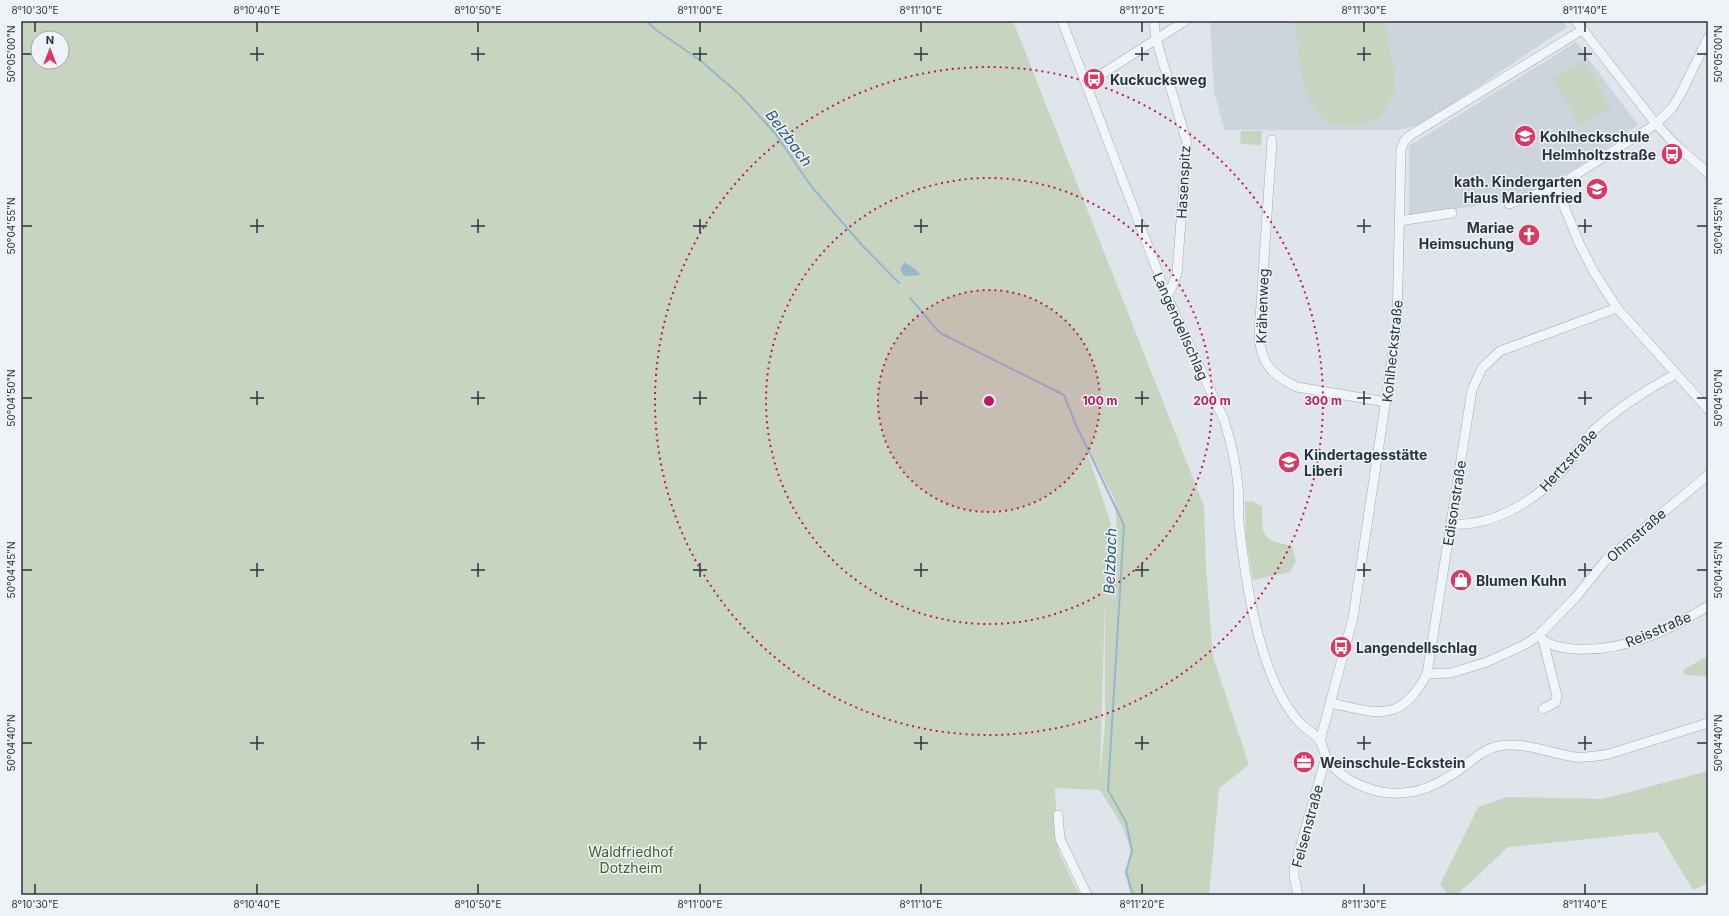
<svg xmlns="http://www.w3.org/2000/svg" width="1729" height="916" font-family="Inter,sans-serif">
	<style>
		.built { fill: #cdd4dc }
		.green { fill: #c7d4c0; fill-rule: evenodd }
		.water { fill: #97b7cd }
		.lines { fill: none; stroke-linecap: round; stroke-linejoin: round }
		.stream { stroke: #97b7cd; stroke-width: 2 }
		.minor-casing { stroke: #a4acb4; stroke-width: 10 }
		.minor { stroke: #f2f5f8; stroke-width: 9 }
		.ticks { fill: none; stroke: #273442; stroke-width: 1.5 }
		.ring { fill: none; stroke: #c2185b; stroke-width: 2; stroke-dasharray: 2 4 }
		.labels { text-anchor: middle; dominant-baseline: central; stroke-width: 3; stroke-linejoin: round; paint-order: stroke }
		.poi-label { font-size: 14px; font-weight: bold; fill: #273442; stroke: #eff3f7; text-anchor: start }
		.street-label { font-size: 14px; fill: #273442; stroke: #eff3f7 }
		.park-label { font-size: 14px; fill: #405f33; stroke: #eff3f7 }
		.water-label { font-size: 15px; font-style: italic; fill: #2d587a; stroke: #eff3f7 }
		.centre { fill: #c2185b; stroke: #eff3f7; stroke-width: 2 }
		.ring-label { font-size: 12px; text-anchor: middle; font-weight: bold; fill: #c2185b; stroke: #eff3f7; stroke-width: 3; stroke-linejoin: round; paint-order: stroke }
		.neatline { fill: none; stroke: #273442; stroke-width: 1.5 }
		.ticks-label { font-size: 10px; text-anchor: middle; fill: #273442 }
	</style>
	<rect width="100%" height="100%" fill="#dfe5ea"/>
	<g class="built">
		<path d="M1210 21H1563L1567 27 1421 125 1397 130H1225L1214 92Z"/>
		<path d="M1576 42 1638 125 1597 155 1547 185 1507 201 1409 216V146Z"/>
	</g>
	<g class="green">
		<path d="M21 21H1013L1204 506 1206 568 1213 657 1249 765 1219 788 1209 895H1131L1125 873 1131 850 1121 824 1100 790 1055 788 1058 850 1079 895H21ZM38 38H62V62H38ZM1083 440 1115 500 1118 553 1106 590 1111 524ZM1105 600V723L1100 778Z"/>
		<path d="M1294 21H1384C1387 41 1398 73 1393 93 1385 130 1333 139 1313 107 1301 89 1298 43 1294 21Z"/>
		<path d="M1583 60 1611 108 1580 126 1552 78Z"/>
		<path d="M1241 131H1262L1261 145 1240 144Z"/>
		<path d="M1252 501 1262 506C1262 536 1261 540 1292 546L1296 562 1290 572 1253 580 1246 538 1245 502Z"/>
		<path d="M1708 656V676L1685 675 1683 670Z"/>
		<path d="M1708 771V883L1693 890 1658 832 1508 847 1457 895H1449L1440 885 1478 807 1507 797 1603 799Z"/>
	</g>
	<path class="water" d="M904 262 915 269 921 275 904 276 900 269Z"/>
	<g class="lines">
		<g class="stream">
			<path d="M646 21 656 30 700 60 739 94 775 133 811 186 861 244 899 283"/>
			<path d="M910 298 940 333 1064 395 1076 425 1124 525 1108 790 1126 822 1132 851 1126 872 1133 895"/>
		</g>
		<g class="minor-casing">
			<g id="minor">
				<path d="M1062 21 1167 296 1224 420C1231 442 1236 463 1238 486 1239 498 1238 510 1239 523 1245 577 1255 643 1279 692 1285 704 1293 716 1302 725 1308 730 1316 735 1320 741 1323 745 1323 751 1326 756 1339 781 1375 795 1401 793 1427 792 1447 779 1467 764 1477 756 1487 748 1499 746 1522 741 1553 754 1575 757 1586 758 1598 756 1609 754L1708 723"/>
				<path d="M1154 21 1156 39 1187 143 1177 273 1172 287 1167 296"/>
				<path d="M1576 21 1656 124 1678 147 1708 173"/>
				<path d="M1708 38 1680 95 1672 108 1656 124 1556 187 1580 245 1594 272 1617 308 1708 409"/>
				<path d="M1086 84 1185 21"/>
				<path d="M1272 140 1259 335C1261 363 1271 375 1297 387L1386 402"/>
				<path d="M1509 204 1556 187"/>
				<path d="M1399 221 1452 213"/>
				<path d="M1451 524C1491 527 1532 503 1558 475 1572 461 1580 444 1594 430 1619 407 1646 390 1676 374"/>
				<path d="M1538 636C1549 646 1561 648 1575 649 1624 652 1668 631 1708 606"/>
				<path d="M1543 640 1557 696 1556 702 1543 709"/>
				<path d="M1427 674 1451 673 1487 662 1524 645 1538 636 1576 597 1605 561 1708 475"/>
				<path d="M1331 703C1378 714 1401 723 1427 674L1472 390 1482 368 1500 351 1617 308"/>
				<path d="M1320 741 1353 618 1397 326 1401 149 1404 142 1409 136 1582 30"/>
				<path d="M1058 815 1060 839 1087 895"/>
				<path d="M1298 895 1294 876V869L1326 757"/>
			</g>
		</g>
		<use href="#minor" class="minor"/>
	</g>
	<path class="ticks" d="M35 22V32M257 22V32M478 22V32M700 22V32M921 22V32M1142 22V32M1364 22V32M1585 22V32M257 47V61M478 47V61M700 47V61M921 47V61M1142 47V61M1364 47V61M1585 47V61M22 54H32M250 54H264M471 54H485M693 54H707M914 54H928M1135 54H1149M1357 54H1371M1578 54H1592M1697 54H1707M257 219V233M478 219V233M700 219V233M921 219V233M1142 219V233M1364 219V233M1585 219V233M22 226H32M250 226H264M471 226H485M693 226H707M914 226H928M1135 226H1149M1357 226H1371M1578 226H1592M1697 226H1707M257 391V405M478 391V405M700 391V405M921 391V405M1142 391V405M1364 391V405M1585 391V405M22 398H32M250 398H264M471 398H485M693 398H707M914 398H928M1135 398H1149M1357 398H1371M1578 398H1592M1697 398H1707M257 563V577M478 563V577M700 563V577M921 563V577M1142 563V577M1364 563V577M1585 563V577M22 570H32M250 570H264M471 570H485M693 570H707M914 570H928M1135 570H1149M1357 570H1371M1578 570H1592M1697 570H1707M257 736V750M478 736V750M700 736V750M921 736V750M1142 736V750M1364 736V750M1585 736V750M22 743H32M250 743H264M471 743H485M693 743H707M914 743H928M1135 743H1149M1357 743H1371M1578 743H1592M1697 743H1707M35 884V894M257 884V894M478 884V894M700 884V894M921 884V894M1142 884V894M1364 884V894M1585 884V894"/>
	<circle cx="989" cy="401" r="111" fill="#c2185b" fill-opacity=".12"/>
	<g class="ring">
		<circle cx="989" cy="401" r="111"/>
		<circle cx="989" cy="401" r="223"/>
		<circle cx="989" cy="401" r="334"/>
	</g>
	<defs>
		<g id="bus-disc" transform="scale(1.15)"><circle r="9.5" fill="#da3963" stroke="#eff3f7"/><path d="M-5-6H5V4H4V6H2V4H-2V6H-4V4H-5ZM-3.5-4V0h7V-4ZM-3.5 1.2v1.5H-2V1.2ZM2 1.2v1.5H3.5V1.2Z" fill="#fff"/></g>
		<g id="school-disc" transform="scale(1.15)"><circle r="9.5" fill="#da3963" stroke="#eff3f7"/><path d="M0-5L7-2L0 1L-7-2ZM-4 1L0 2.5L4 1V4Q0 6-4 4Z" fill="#fff"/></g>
		<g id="church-disc" transform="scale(1.15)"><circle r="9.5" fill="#da3963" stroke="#eff3f7"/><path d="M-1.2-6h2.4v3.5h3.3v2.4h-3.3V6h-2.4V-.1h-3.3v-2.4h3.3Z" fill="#fff"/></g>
		<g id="shop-disc" transform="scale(1.15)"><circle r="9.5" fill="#da3963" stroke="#eff3f7"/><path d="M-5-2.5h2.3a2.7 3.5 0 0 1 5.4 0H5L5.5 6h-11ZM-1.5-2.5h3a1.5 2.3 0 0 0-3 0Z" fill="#fff"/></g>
		<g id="office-disc" transform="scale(1.15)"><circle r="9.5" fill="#da3963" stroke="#eff3f7"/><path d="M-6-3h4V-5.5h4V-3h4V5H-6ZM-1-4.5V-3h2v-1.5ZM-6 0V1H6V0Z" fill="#fff"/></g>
	</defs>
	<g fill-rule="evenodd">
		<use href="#bus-disc" x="1094" y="79"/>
		<use href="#school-disc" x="1525" y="136"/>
		<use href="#bus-disc" x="1672" y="154"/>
		<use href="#school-disc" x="1597" y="189"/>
		<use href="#church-disc" x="1529" y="235"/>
		<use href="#school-disc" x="1289" y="462"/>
		<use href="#shop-disc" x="1461" y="580"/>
		<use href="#bus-disc" x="1341" y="647"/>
		<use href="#office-disc" x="1304" y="762"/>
	</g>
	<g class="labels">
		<g class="poi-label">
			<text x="1110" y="79">Kuckucksweg</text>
			<text x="1540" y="136">Kohlheckschule</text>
			<text x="1656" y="154" text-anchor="end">Helmholtzstraße</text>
			<text x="1582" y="181" text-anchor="end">kath. Kindergarten<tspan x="1582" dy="16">Haus Marienfried</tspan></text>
			<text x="1514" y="227" text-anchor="end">Mariae<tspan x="1514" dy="16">Heimsuchung</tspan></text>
			<text x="1304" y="454">Kindertagesstätte<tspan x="1304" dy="16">Liberi</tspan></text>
			<text x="1476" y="580">Blumen Kuhn</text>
			<text x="1356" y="647">Langendellschlag</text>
			<text x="1320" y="762">Weinschule-Eckstein</text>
		</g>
		<g class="street-label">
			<text transform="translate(1183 182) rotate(-87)">Hasenspitz</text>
			<text transform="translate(1262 306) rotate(-88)">Krähenweg</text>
			<text transform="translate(1181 326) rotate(66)">Langendellschlag</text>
			<text transform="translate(1392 351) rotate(-84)">Kohlheckstraße</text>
			<text transform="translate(1568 460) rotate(-48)">Hertzstraße</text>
			<text transform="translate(1454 503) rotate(-81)">Edisonstraße</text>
			<text transform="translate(1636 535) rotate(-41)">Ohmstraße</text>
			<text transform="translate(1658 629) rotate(-23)">Reisstraße</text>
			<text transform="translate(1307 826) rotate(-75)">Felsenstraße</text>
		</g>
		<g class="park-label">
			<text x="631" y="851">Waldfriedhof<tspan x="631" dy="16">Dotzheim</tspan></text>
		</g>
		<g class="water-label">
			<text transform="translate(789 138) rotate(53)">Belzbach</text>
			<text transform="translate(1110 561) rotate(-88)">Belzbach</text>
		</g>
	</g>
	<circle cx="989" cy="401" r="6" class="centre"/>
	<g class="ring-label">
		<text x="1100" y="405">100 m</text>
		<text x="1212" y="405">200 m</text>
		<text x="1323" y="405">300 m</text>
	</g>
	<rect width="1729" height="916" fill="none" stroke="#eff3f7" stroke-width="44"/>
	<g transform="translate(50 50)"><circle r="19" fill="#eff3f7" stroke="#9fa7af"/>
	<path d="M0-3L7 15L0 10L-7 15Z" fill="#da3963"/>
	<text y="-6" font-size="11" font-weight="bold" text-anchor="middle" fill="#273442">N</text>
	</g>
	<rect x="22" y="22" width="1685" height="872" class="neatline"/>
	<g class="ticks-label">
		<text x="35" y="14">8°10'30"E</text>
		<text x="257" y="14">8°10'40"E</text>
		<text x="478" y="14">8°10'50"E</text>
		<text x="700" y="14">8°11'00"E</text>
		<text x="921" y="14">8°11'10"E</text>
		<text x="1142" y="14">8°11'20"E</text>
		<text x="1364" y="14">8°11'30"E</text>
		<text x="1585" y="14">8°11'40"E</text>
		<text transform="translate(11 54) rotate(-90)" y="4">50°05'00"N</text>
		<text transform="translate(1718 54) rotate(-90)" y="4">50°05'00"N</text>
		<text transform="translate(11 226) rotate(-90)" y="4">50°04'55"N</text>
		<text transform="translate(1718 226) rotate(-90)" y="4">50°04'55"N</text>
		<text transform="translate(11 398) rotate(-90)" y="4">50°04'50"N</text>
		<text transform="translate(1718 398) rotate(-90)" y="4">50°04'50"N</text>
		<text transform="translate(11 570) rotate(-90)" y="4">50°04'45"N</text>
		<text transform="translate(1718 570) rotate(-90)" y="4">50°04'45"N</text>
		<text transform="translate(11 743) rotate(-90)" y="4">50°04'40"N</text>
		<text transform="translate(1718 743) rotate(-90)" y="4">50°04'40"N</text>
		<text x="35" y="908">8°10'30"E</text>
		<text x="257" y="908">8°10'40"E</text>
		<text x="478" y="908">8°10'50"E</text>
		<text x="700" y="908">8°11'00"E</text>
		<text x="921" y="908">8°11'10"E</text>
		<text x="1142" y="908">8°11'20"E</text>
		<text x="1364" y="908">8°11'30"E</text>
		<text x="1585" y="908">8°11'40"E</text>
	</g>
</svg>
